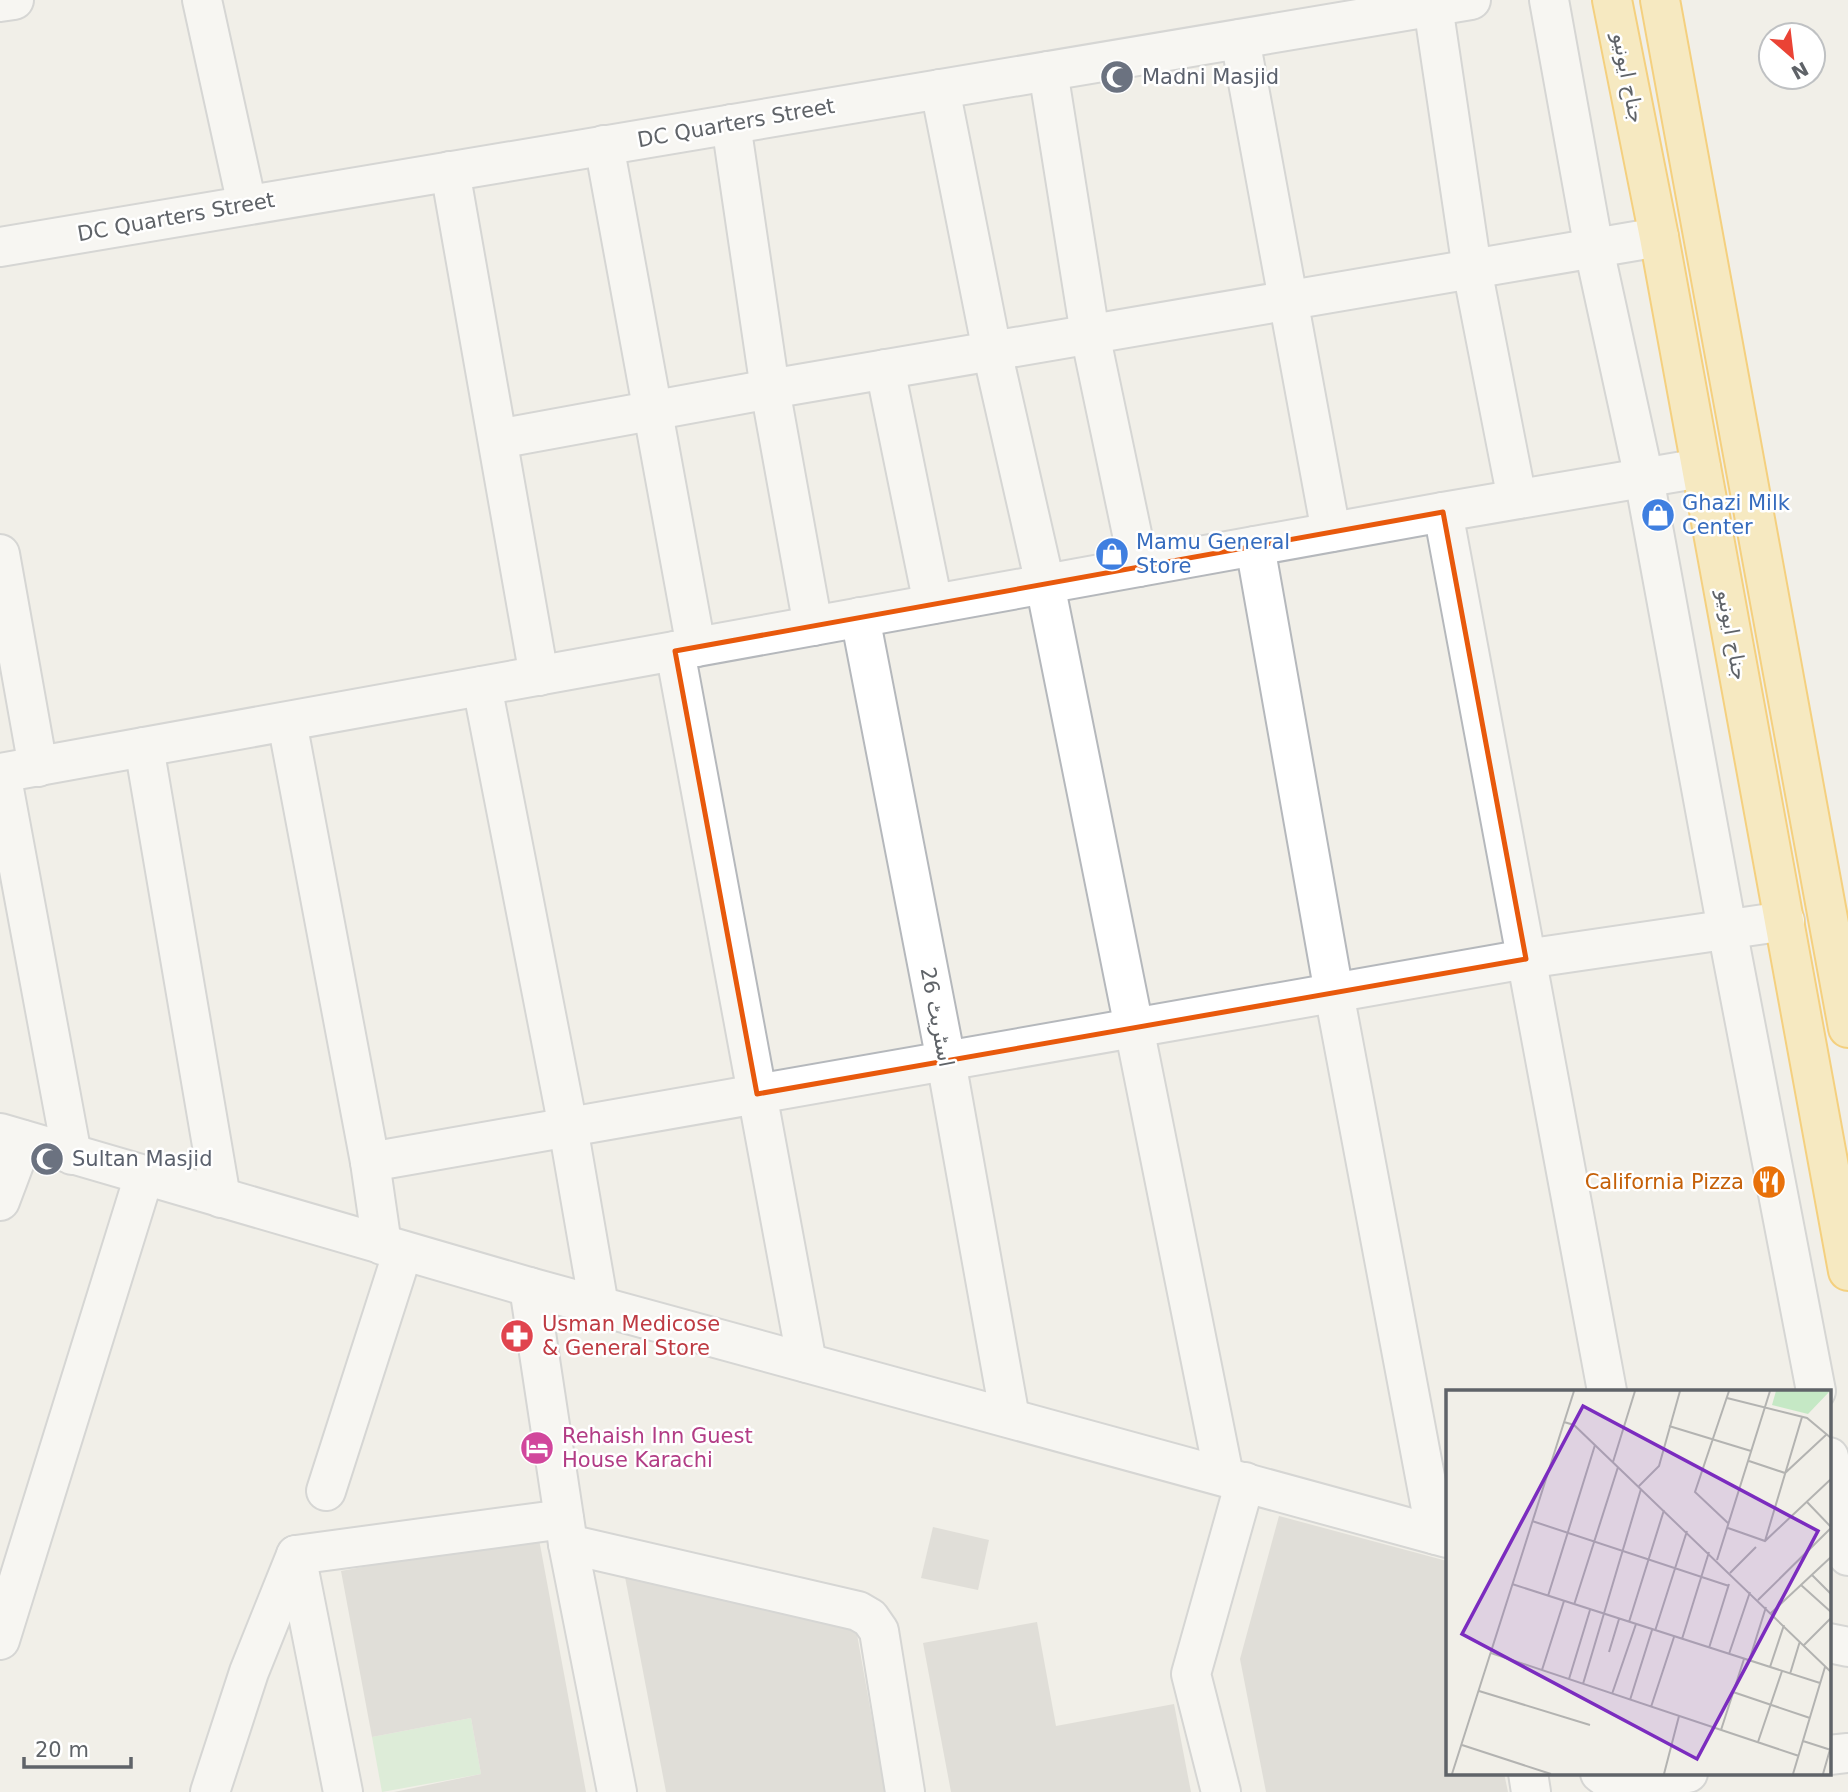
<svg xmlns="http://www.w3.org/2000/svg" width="1848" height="1792" font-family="'DejaVu Sans',Vazirmatn,sans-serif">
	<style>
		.green { fill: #c5e8c5 }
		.building { fill: #cccac5 }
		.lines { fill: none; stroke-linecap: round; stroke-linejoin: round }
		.minor-casing { stroke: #b5b8bc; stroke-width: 42 }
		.highway-casing { stroke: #f9ab00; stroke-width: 42 }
		.minor { stroke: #fff; stroke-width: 38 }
		.highway { stroke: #fde293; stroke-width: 38 }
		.marked { fill: none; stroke: #e8590c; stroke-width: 5; stroke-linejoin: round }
		.labels { text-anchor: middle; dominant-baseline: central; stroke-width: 5; stroke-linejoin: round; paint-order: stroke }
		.worship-label { font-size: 21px; fill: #5b616d; stroke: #fff; text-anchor: start }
		.street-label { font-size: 21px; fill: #5f6368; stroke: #fff }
		.shop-label { font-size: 21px; fill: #366cbe; stroke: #fff; text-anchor: start }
		.food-label { font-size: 21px; fill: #c56008; stroke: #fff; text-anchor: end }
		.health-label { font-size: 21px; fill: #be3a42; stroke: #fff; text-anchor: start }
		.hotel-label { font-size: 21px; fill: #b23c85; stroke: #fff; text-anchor: start }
		.inset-road { fill: none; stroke: #b3b3b1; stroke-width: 2 }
		.view { fill: #7b2cbf; fill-opacity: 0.15; stroke: #7b2cbf; stroke-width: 3.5 }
		.inset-edge { fill: none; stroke: #5f6368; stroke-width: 3.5 }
	</style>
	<rect width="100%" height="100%" fill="#f1efe8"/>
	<path class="green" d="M471 1718 481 1774 382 1792 372 1737Z"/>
	<g class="building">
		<path d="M1279 1516 1447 1561V1773H1504L1508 1792H1266L1240 1659Z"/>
		<path d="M933 1527 989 1540 978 1590 921 1578Z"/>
		<path d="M538 1534 586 1792H394L481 1774 471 1718 372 1737 341 1571Z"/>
		<path d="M625 1577 855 1623 885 1792H666Z"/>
		<path d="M1037 1622 1056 1726 1174 1704 1191 1792H951L923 1643Z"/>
	</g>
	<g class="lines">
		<g class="minor-casing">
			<g id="minor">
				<path d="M202 0 247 205"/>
				<path d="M1549 0 1594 249 1644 478 1727 929 1816 1391"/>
				<path d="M0 2 14 0"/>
				<path d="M1433 6 1472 269 1517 499"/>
				<path d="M1240 39 1331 532"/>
				<path d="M1048 71 1090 334 1139 567"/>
				<path d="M940 89 992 351 1045 584 1224 1476"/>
				<path d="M731 124 770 389 813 626"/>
				<path d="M604 145 696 647"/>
				<path d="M450 171 539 676"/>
				<path d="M0 247 1471 0"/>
				<path d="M885 369 933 604"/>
				<path d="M498 439 770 389 1659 237"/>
				<path d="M1443 512 1607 1391"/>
				<path d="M1255 546 1334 993 1436 1535"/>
				<path d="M0 554 38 767"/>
				<path d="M860 617 946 1061 1010 1418"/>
				<path d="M675 651 807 1363"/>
				<path d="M482 686 568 1127 599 1306"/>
				<path d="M287 722 370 1162 382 1245"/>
				<path d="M144 747 221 1198"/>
				<path d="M0 773 1443 512 1701 468"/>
				<path d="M1 773 72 1155"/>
				<path d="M0 1133 529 1287 1447 1538"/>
				<path d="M370 1162 1526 959 1785 921"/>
				<path d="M0 1201 23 1140"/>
				<path d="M529 1287 568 1544 617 1792"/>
				<path d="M1829 1457 1848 1556"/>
				<path d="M326 1491 403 1251"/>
				<path d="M568 1544 858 1611 870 1618 879 1631 905 1792"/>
				<path d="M296 1555 343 1792"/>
				<path d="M0 1640 144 1176"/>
				<path d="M1829 1643 1848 1647"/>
				<path d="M1829 1755 1848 1753"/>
				<path d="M1528 1773 1531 1792"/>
				<path d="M1600 1773 1612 1782 1688 1773"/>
				<path d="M210 1792 249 1672 296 1555 564 1519"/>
				<path d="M1221 1792 1191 1674 1245 1482"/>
			</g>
		</g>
		<g class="highway-casing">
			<g id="highway">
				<path d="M1612 0 1659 237 1848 1271"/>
				<path d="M1660 0 1848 1028"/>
			</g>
		</g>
		<use href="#minor" class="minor"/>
		<use href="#highway" class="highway"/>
	</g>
	<path d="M0 0H1848V1792H0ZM1443 512 1526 959 757 1094 675 651Z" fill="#f1efe8" fill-opacity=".55" fill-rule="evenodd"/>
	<path class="marked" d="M1443 512 1526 959 757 1094 675 651Z"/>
	<defs>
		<g id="mosque-disc" transform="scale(1.75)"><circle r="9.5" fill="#6b7280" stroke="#fff"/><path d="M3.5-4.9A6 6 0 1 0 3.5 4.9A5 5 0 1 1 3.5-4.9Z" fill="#fff"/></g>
		<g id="shop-disc" transform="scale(1.75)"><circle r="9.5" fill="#3f7fe0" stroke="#fff"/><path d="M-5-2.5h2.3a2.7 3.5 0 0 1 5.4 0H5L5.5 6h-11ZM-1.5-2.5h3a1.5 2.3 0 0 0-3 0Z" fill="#fff"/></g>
		<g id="restaurant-disc" transform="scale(1.75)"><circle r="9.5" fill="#e8710a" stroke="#fff"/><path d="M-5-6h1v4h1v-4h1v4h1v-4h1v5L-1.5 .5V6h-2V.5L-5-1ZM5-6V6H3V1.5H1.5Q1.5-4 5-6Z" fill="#fff"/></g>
		<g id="pharmacy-disc" transform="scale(1.75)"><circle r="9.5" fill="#e0444e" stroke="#fff"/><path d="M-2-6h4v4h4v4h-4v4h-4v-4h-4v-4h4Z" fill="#fff"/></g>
		<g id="hotel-disc" transform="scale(1.75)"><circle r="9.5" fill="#d1479c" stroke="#fff"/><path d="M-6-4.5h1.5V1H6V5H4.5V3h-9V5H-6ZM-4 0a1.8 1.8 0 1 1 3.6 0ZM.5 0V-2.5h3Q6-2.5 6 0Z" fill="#fff"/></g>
	</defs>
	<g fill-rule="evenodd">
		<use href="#mosque-disc" x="1117" y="77"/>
		<use href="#shop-disc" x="1658" y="515"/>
		<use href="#shop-disc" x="1112" y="554"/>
		<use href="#mosque-disc" x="47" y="1159"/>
		<use href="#restaurant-disc" x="1769" y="1182"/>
		<use href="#pharmacy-disc" x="517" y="1336"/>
		<use href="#hotel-disc" x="537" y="1448"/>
	</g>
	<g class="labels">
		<g class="worship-label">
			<text x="1142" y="77">Madni Masjid</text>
			<text x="72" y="1159">Sultan Masjid</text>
		</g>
		<g class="street-label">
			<text transform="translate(1628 78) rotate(79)">جناح ایونیو</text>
			<text transform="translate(736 123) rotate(-10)">DC Quarters Street</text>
			<text transform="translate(176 217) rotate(-10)">DC Quarters Street</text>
			<text transform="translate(1732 635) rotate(80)">جناح ایونیو</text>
			<text transform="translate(937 1017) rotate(79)">اسٹریٹ 26</text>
		</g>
		<g class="shop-label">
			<text x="1682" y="503">Ghazi Milk<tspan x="1682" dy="24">Center</tspan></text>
			<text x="1136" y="542">Mamu General<tspan x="1136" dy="24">Store</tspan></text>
		</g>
		<g class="food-label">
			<text x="1744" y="1182">California Pizza</text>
		</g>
		<g class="health-label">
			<text x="542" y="1324">Usman Medicose<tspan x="542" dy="24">&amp; General Store</tspan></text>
		</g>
		<g class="hotel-label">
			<text x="562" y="1436">Rehaish Inn Guest<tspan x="562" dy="24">House Karachi</tspan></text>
		</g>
	</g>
	<g transform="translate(1446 1390)">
		<rect width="385" height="385" fill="#f1efe8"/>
		<path d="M330 1H384L362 24 326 15Z" fill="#c5e8c5"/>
		<path class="inset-road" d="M283 1 249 102 283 134M281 8 361 28 385 48M118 32 128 35 385 282M223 36 305 61M303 71 339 83 381 44M167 72 189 1M193 96 213 76 234 1M361 112 385 137M86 131 283 196M282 138 319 151 385 89M319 151 356 27M271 170 324 1M284 183 310 157M366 185 385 204M66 194 374 293M355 195 385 222M102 206 149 55M312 210 385 138M128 215 172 77M325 223 385 167M183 232 218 120M209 241 241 141M236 249 263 162M358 255 385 228M263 258 283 194M163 262 173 229M45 263 353 366M283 264 304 202M303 271 320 217M324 277 338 235M96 280 118 211M344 284 354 251M123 289 144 220M137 294 195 99M33 301 144 335M287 302 364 328M166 304 190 234M184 310 206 240M205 317 228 247M275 340 298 269M357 351 385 360M312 352 336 281M16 355 105 384M6 384 128 1M218 384 233 326M347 384 379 277M377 384 385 356"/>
		<path class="view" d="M137 16 372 141 251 369 16 244Z"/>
		<rect width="385" height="385" class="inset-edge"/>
	</g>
	<g transform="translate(1792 56) rotate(152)"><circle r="33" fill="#ffffff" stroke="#bfc1c3" stroke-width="2"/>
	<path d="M0-5L12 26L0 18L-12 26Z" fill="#ea4335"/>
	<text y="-10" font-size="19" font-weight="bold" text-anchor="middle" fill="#5f6368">N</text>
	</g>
	<path d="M24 1757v10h107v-10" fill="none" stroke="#5f6368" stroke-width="3.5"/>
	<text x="35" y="1757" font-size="21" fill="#5f6368" stroke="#ffffff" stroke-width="5" paint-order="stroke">20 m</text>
</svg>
